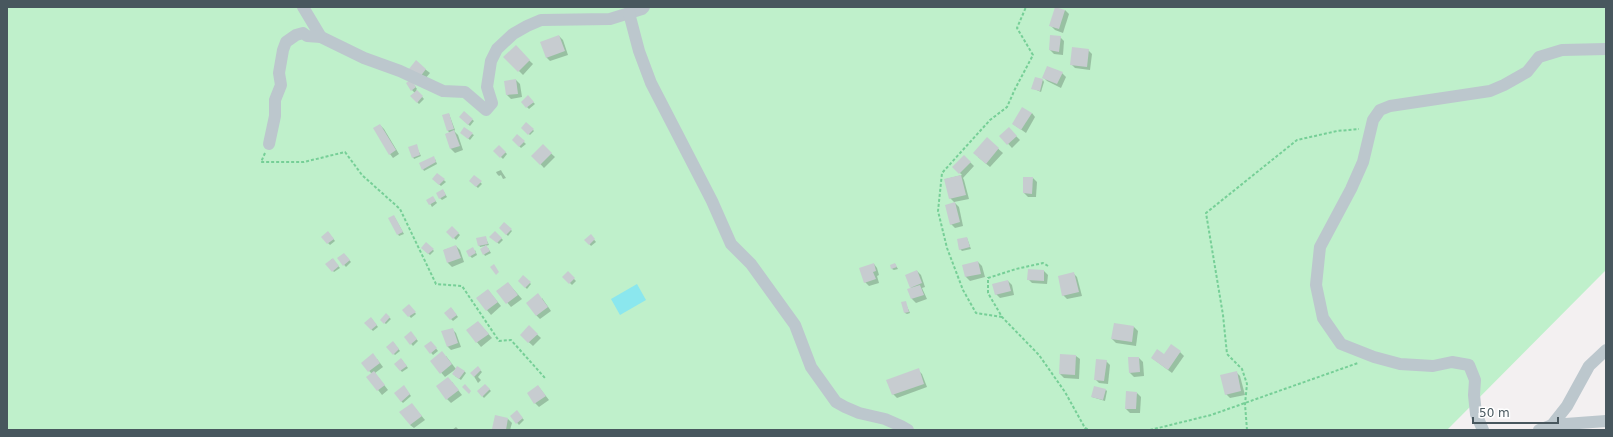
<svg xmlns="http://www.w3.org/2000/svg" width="1613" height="437" font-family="'DejaVu Sans',sans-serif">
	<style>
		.green { fill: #bff0cb }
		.water { fill: #8be7ee }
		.shadow { fill: #0003 }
		.building { fill: #c7ccd0 }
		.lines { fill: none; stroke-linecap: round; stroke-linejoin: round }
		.path { stroke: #76cf97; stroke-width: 2; stroke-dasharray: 3 2; stroke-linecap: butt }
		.street { stroke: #bcc7cd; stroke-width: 12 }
	</style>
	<rect width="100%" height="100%" fill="#f3f0f1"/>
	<path class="green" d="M7 7H1606V270L1447 430H7Z"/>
	<path class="water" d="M637 284 646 300 620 315 611 299Z"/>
	<g class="shadow">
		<path d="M1065 10 1069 14 1063 33 1055 30 1051 26Z"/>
		<path d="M559 36 563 40 568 55 550 61 546 57Z"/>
		<path d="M1060 37 1064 41 1063 55 1054 54 1050 50Z"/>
		<path d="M515 47 533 64 523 75 505 57Z"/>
		<path d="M1088 50 1092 54 1090 70 1075 68 1071 64Z"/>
		<path d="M416 62 430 73 424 80Z"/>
		<path d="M1062 73 1066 77 1061 88 1047 81 1043 77Z"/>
		<path d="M516 80 520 84 522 97 511 99 507 95Z"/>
		<path d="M1043 80 1044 82 1041 92 1032 88Z"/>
		<path d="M412 82 417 89 416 90 424 99 419 104 411 96 415 93 412 90Z"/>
		<path d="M528 97 535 104 529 109 522 102Z"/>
		<path d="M464 113 474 121 470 126 460 117Z"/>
		<path d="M1032 113 1035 117 1026 133 1013 124Z"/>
		<path d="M449 114 455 130 454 131 458 135 463 150 455 153 451 149 446 134 450 133 448 131Z"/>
		<path d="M526 123 534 131 530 135 522 128Z"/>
		<path d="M380 125 384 129 399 154 393 158 390 154Z"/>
		<path d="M1009 129 1020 140 1012 148 1001 136Z"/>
		<path d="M463 134H472L474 135 470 140Z"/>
		<path d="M517 136 526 144 521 148 513 140Z"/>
		<path d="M987 139 1003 153 990 167 978 157Z"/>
		<path d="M416 146 421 156 414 159 413 157Z"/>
		<path d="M499 146 507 154 503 159 495 151Z"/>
		<path d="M543 146 555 157 544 168 533 156Z"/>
		<path d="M964 156 974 166 963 178 964 180 969 199 954 202 950 198 946 179 962 175 954 167Z"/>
		<path d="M435 159 437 164 424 171 423 169Z"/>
		<path d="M501 170 502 172 506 178 503 179 501 175 499 176 497 174 496 172Z"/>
		<path d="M437 174 446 182 441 186 433 179Z"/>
		<path d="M474 176 482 184 478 188 470 181Z"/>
		<path d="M1033 178 1037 182 1036 197H1028L1024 193Z"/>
		<path d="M444 192 447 197 442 200 440 198Z"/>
		<path d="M434 199 437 203 432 207 428 200Z"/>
		<path d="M955 203 959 207 963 226 955 228 951 224Z"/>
		<path d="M394 216 404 234 399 236 398 234Z"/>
		<path d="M504 223 512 231 508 236 500 228Z"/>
		<path d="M452 228 460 235 456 240 448 232Z"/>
		<path d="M328 232 335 241 330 245 322 237Z"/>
		<path d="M495 232 503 240 499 244 491 237Z"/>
		<path d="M591 236 596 242 591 246 586 240Z"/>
		<path d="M485 237 489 245 480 247 479 245Z"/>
		<path d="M967 238 971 249 962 251 960 249Z"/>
		<path d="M426 243 434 251 430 255 422 248Z"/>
		<path d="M456 246 460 250 464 262 452 267 448 263 444 250Z"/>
		<path d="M488 248 491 253 485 256 484 254Z"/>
		<path d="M475 250 477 255 472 258 470 256Z"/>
		<path d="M344 254 351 262 346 267 338 258Z"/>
		<path d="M332 259 340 268 334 272 327 264Z"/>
		<path d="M978 262 982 266 985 277 970 281 966 277 963 266Z"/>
		<path d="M874 264 877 268 879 275 877 276 879 283 869 286 865 282Z"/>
		<path d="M895 264 898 269 894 270 892 269Z"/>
		<path d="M917 271 921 275 925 287 922 288 927 299 916 303 912 299 909 290 912 289 911 287Z"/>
		<path d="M1044 271 1048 275 1047 284 1032 283 1028 279Z"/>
		<path d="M568 273 576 281 572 285 564 277Z"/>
		<path d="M1073 273 1077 277 1082 296 1067 299 1063 295Z"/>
		<path d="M523 277 531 284 527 289 519 281Z"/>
		<path d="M1008 281 1012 285 1014 295 1000 298 996 294Z"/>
		<path d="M508 283 522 299 511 307 497 291Z"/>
		<path d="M488 290 501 306 491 315 477 298Z"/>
		<path d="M542 298 551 311 540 319 536 315Z"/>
		<path d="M905 302 910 313 907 314 905 313Z"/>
		<path d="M409 305 416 314 411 318 404 310Z"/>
		<path d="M451 308 458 317 453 321 445 313Z"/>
		<path d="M386 315 391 319 386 324 381 320Z"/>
		<path d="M371 318 378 327 373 331 365 323Z"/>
		<path d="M478 322 492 338 481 347 467 330Z"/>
		<path d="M1115 324 1134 327 1138 331 1136 346 1116 343 1112 339Z"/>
		<path d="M529 327 541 338 533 346 521 335Z"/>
		<path d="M452 329 456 333 461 347 451 350 447 346Z"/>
		<path d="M411 333 418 341 413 346 405 337Z"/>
		<path d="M393 342 400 351 395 355 387 347Z"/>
		<path d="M431 342 438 351 433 355 426 347Z"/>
		<path d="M1180 352 1184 356 1172 373 1152 358Z"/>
		<path d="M446 356 456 369 445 377 431 361Z"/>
		<path d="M1076 356 1080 359 1079 379 1064 378 1060 374Z"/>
		<path d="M1129 358H1139L1143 362 1144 376 1134 377 1130 373Z"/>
		<path d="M377 359 383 367 375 373 388 390 382 395 368 377 372 374 362 363Z"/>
		<path d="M401 359 408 368 402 372 395 364Z"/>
		<path d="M1106 361 1110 365 1108 384 1099 383 1095 379Z"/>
		<path d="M478 368 482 372 478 377 481 380 478 383 472 373Z"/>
		<path d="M918 370 922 374 927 387 897 398 893 394Z"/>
		<path d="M464 371 466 373 461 380 455 376Z"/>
		<path d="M1236 372 1240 376 1245 395 1230 398 1226 394Z"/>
		<path d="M452 382 462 395 451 403 447 399Z"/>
		<path d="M485 385 491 391 484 398 478 391Z"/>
		<path d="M538 386 549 400 539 407 535 403Z"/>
		<path d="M405 388 411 396 403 403 401 401Z"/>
		<path d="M1106 390 1107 391 1105 401 1092 397Z"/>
		<path d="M1137 393 1141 397 1140 413H1130L1126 409Z"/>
		<path d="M415 408 425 420 414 428 410 425Z"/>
		<path d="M517 412 524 420 519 425 511 416Z"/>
		<path d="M508 419 512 423 510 430H495L494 428Z"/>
		<path d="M456 427 459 430H452Z"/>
	</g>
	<g class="building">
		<path d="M1055 7 1065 10 1059 29 1049 26Z"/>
		<path d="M559 35 565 51 546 58 540 42Z"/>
		<path d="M1050 35 1061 36 1059 52 1049 50Z"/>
		<path d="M516 45 530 60 518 72 503 57Z"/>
		<path d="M1072 47 1089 49 1087 67 1070 65Z"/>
		<path d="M416 60 426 69 420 77 409 69Z"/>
		<path d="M1047 66 1063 72 1057 84 1042 78Z"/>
		<path d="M1035 77 1043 79 1040 91 1031 89Z"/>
		<path d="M411 79 416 87 411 91 406 83Z"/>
		<path d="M516 79 518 94 506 95 504 81Z"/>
		<path d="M417 90 423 96 417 103 410 96Z"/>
		<path d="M528 95 534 102 526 108 521 102Z"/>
		<path d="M1022 107 1032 113 1021 130 1012 124Z"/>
		<path d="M464 111 473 119 468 125 459 117Z"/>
		<path d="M449 113 454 129 447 131 442 115Z"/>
		<path d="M526 122 534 129 528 135 521 128Z"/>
		<path d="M380 124 396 150 389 155 373 128Z"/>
		<path d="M464 127 473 133 468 139 460 133Z"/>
		<path d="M1009 127 1017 136 1007 145 999 136Z"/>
		<path d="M454 130 460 146 450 149 445 134Z"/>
		<path d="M517 134 525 141 519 147 512 140Z"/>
		<path d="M987 137 999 148 986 164 973 153Z"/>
		<path d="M417 144 420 155 412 158 408 147Z"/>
		<path d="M543 144 552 153 540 165 531 156Z"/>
		<path d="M499 145 506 152 500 158 493 151Z"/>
		<path d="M964 155 971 162 959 174 952 167Z"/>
		<path d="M434 156 436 162 422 170 419 163Z"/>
		<path d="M437 173 445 179 439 185 432 179Z"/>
		<path d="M474 175 482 181 476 187 469 181Z"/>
		<path d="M961 175 966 195 949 199 944 179Z"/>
		<path d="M1023 177H1033L1032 194 1023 193Z"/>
		<path d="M443 189 446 195 439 199 436 193Z"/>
		<path d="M433 196 436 201 429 205 426 200Z"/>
		<path d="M955 202 960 222 950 225 945 205Z"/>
		<path d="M394 215 403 232 397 235 388 218Z"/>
		<path d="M504 222 512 229 506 235 499 228Z"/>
		<path d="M452 226 459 233 453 239 446 232Z"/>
		<path d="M328 231 334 239 327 244 321 237Z"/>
		<path d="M495 231 502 238 497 243 489 237Z"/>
		<path d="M591 234 595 239 589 245 584 240Z"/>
		<path d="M486 236 488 244 478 246 476 238Z"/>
		<path d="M967 237 970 247 959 250 957 239Z"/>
		<path d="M426 242 434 249 428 254 421 248Z"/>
		<path d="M456 245 461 258 447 263 443 250Z"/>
		<path d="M486 245 490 251 483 255 480 249Z"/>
		<path d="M473 247 476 253 469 257 466 251Z"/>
		<path d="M344 253 350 260 343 266 337 258Z"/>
		<path d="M333 258 339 266 332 272 325 264Z"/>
		<path d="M978 261 981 274 965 277 962 265Z"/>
		<path d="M874 263 876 271 873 272 876 279 864 283 859 268Z"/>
		<path d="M895 263 897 267 891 269 890 265Z"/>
		<path d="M494 264 499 272 496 275 490 267Z"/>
		<path d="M1028 269 1044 270V281L1027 280Z"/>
		<path d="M917 270 922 283 910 288 905 275Z"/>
		<path d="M568 271 575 278 569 284 562 277Z"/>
		<path d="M1074 272 1079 292 1062 296 1058 276Z"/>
		<path d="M523 275 531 282 525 288 518 281Z"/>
		<path d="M1008 280 1011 291 995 295 992 284Z"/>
		<path d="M508 282 518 295 506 304 496 291Z"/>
		<path d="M920 285 924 295 911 299 907 289Z"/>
		<path d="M488 289 498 302 486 311 476 298Z"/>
		<path d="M538 293 548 307 536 316 526 303Z"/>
		<path d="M906 301 909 312 904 313 901 302Z"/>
		<path d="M409 304 416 312 408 317 402 310Z"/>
		<path d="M451 307 457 315 450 320 444 313Z"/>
		<path d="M386 313 390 317 384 324 380 320Z"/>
		<path d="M371 317 377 325 371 330 364 323Z"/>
		<path d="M478 321 489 334 476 343 466 330Z"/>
		<path d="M1114 323 1134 326 1132 342 1111 339Z"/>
		<path d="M529 325 538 334 528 343 520 335Z"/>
		<path d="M453 328 458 343 447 347 441 331Z"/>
		<path d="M411 331 417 339 410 345 404 337Z"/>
		<path d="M393 341 399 349 393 355 386 347Z"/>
		<path d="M431 341 437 348 430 354 424 346Z"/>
		<path d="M1171 344 1181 351 1168 370 1151 358 1157 349 1164 354Z"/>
		<path d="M442 351 452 364 440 374 430 361Z"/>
		<path d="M373 353 380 363 368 372 361 363Z"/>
		<path d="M1060 354 1076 355 1075 375 1059 374Z"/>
		<path d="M1128 357H1139L1140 372 1129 373Z"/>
		<path d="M401 358 407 366 400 371 394 364Z"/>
		<path d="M1096 359 1107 360 1104 381 1094 380Z"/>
		<path d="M457 366 465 371 459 379 452 374Z"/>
		<path d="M478 366 481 370 474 377 470 373Z"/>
		<path d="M919 368 924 384 892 395 886 380Z"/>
		<path d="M374 371 385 385 377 391 366 377Z"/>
		<path d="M1237 371 1241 391 1225 395 1220 375Z"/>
		<path d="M448 377 459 390 446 400 436 386Z"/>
		<path d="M465 384 471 391 469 394 462 387Z"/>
		<path d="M485 384 490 389 482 397 477 391Z"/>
		<path d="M404 385 410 394 401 402 394 393Z"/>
		<path d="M538 385 546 396 534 404 527 393Z"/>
		<path d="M1094 386 1106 389 1103 400 1091 397Z"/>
		<path d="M1126 391 1137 392 1136 409H1125Z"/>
		<path d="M412 403 422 416 410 425 399 412Z"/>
		<path d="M517 410 523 418 516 424 510 416Z"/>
		<path d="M495 415 508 418 506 430 492 429Z"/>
	</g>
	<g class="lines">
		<g class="path">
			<path d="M265 153 261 162H304L345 152 362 175 400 209 436 284 462 286 499 341 511 340 545 378"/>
			<path d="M1048 266 1043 263 1016 269 988 278V293L1002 317 1039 355 1065 392 1085 428 1090 430"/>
			<path d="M1002 317 976 313 963 290 947 248 938 211 942 173 990 120 1007 107 1015 89 1033 55 1017 28 1026 7"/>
			<path d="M1150 430 1211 415 1358 363"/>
			<path d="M1247 430 1245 404 1247 384 1242 369 1227 354 1223 315 1206 213 1297 140 1337 131 1359 129"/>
		</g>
		<g class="street">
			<path d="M303 7 321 37 364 58 400 71 443 91 465 92 486 110 492 103 487 87 491 61 497 49 513 34 527 26 541 20 610 19 642 9 644 7"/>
			<path d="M629 13 639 51 651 83 712 201 731 244 751 264 795 325 811 367 836 402 845 407 859 413 885 419 901 426 908 430"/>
			<path d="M269 144 275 116V100L281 85 279 73 283 50 286 42 296 35 303 33 307 36 321 37"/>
			<path d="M1552 425 1567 406 1589 366 1606 350"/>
			<path d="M1483 430 1476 414 1474 395 1475 380 1469 365 1452 362 1433 366 1400 364 1374 357 1341 344 1323 318 1316 285 1320 247 1351 189 1363 162 1373 120 1380 110 1390 106 1490 91 1504 85 1527 72 1539 57 1562 50 1606 49"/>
			<path d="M1539 430 1552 425 1606 421"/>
		</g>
	</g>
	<rect width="1613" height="437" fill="none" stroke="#48575e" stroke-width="16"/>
	<path d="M1473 417v6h85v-6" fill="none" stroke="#48575e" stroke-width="2"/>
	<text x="1479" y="417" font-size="12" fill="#48575e" stroke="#ffffff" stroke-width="3" paint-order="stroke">50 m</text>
</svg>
